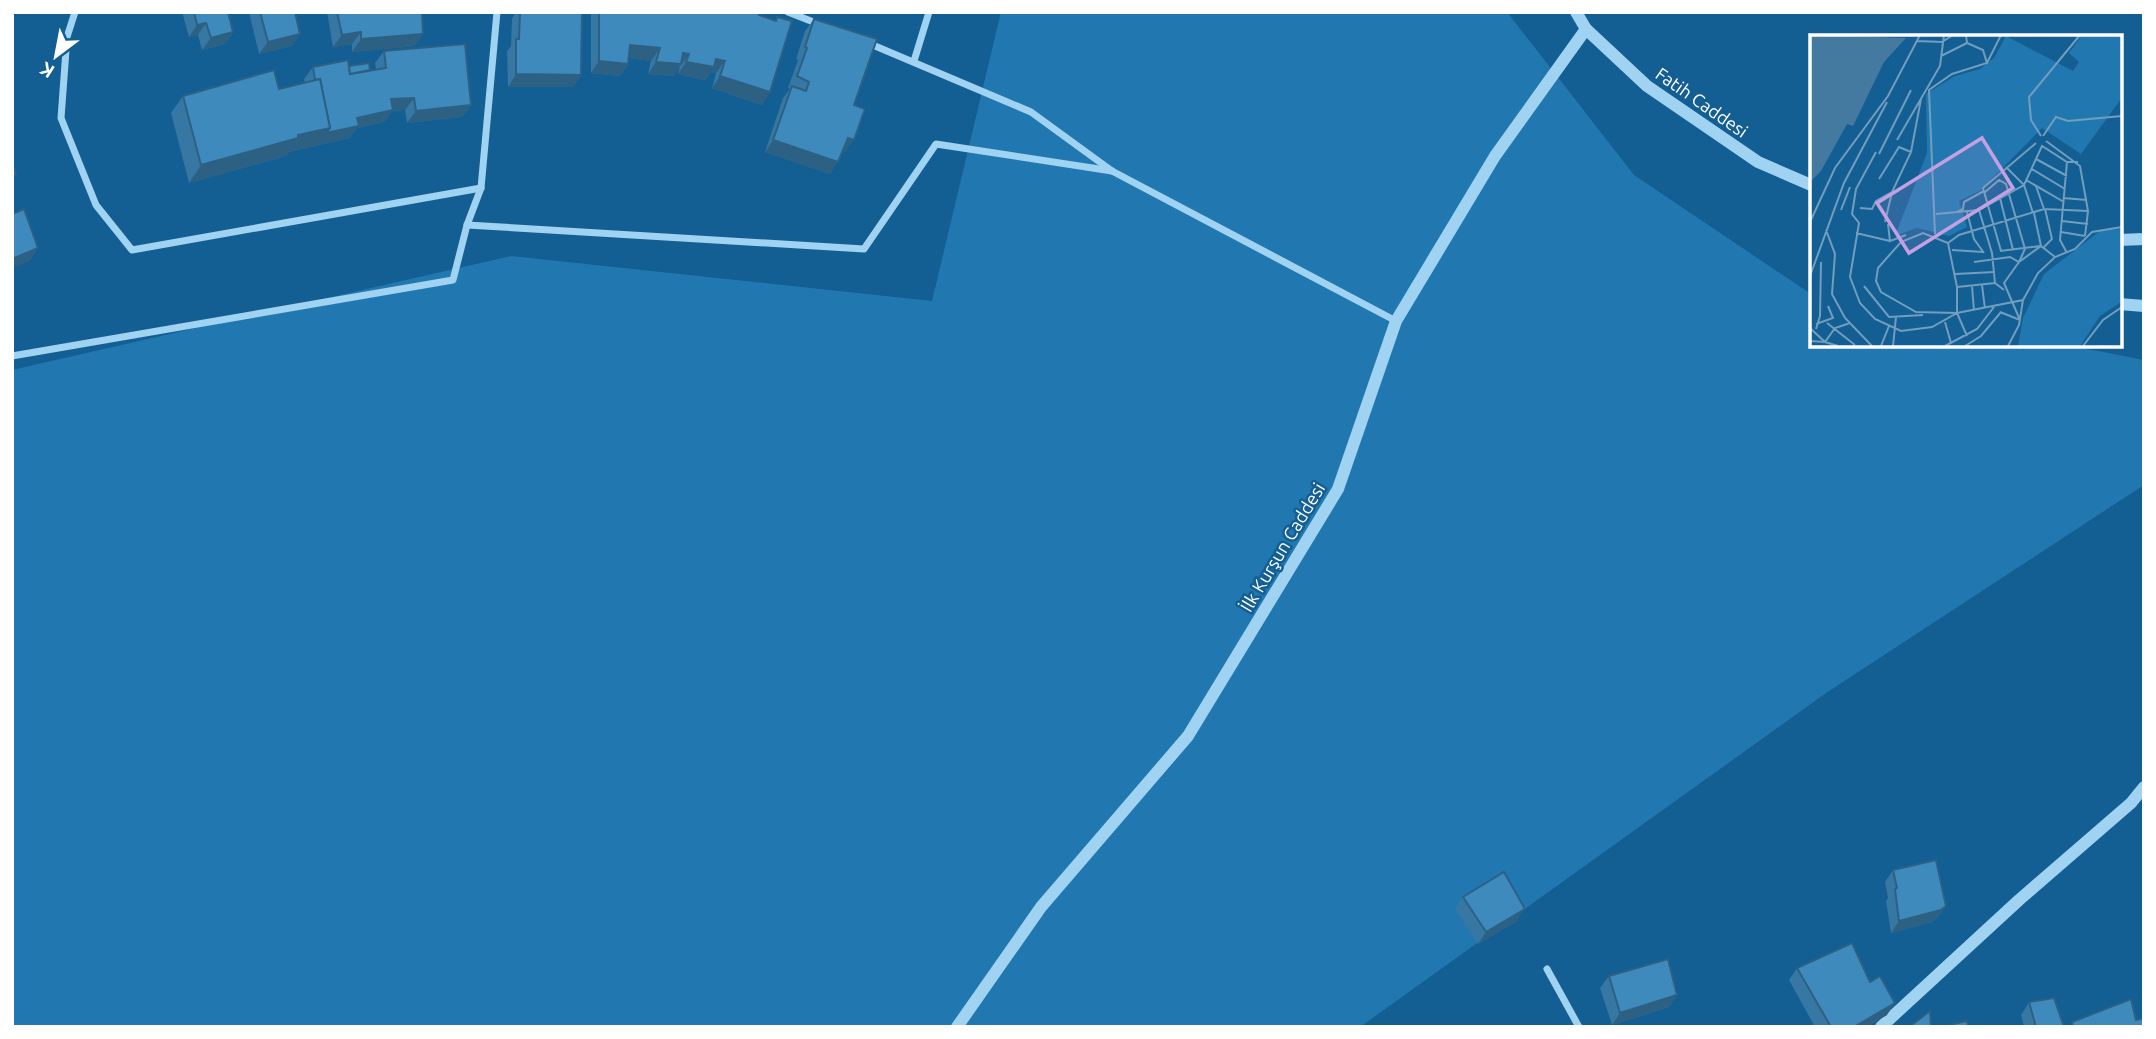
<svg xmlns="http://www.w3.org/2000/svg" width="2156" height="1039" font-family="Ubuntu,sans-serif">
	<style>
		.green { fill: #2178b0 }
		.lines { fill: none; stroke-linecap: round; stroke-linejoin: round }
		.minor { stroke: #a0d2f2; stroke-width: 7 }
		.tertiary { stroke: #a0d2f2; stroke-width: 12 }
		.wall { fill: #3677a3 }
		.shaded-wall { fill: #2c6184 }
		.building { fill: #3f8abd; stroke: #2c6184; stroke-width: 2 }
		.labels { text-anchor: middle; dominant-baseline: central; stroke-width: 5; stroke-linejoin: round; paint-order: stroke }
		.street-label { font-size: 18px; fill: #fff; stroke: #135e93 }
		.inset-river { fill: none; stroke: #447aa0; stroke-width: 3.5 }
		.inset-road { fill: none; stroke: #719ebe; stroke-width: 2 }
		.view { fill: #c4a0e2; fill-opacity: 0.15; stroke: #c4a0e2; stroke-width: 3.5 }
		.inset-edge { fill: none; stroke: #fff; stroke-width: 3.5 }
	</style>
	<rect width="100%" height="100%" fill="#135e93"/>
	<path class="green" d="M1001 12H1507L1634 175 1811 294V345H2067L2144 360V485L1826 693 1360 1027H12V370L511 256 932 301Z"/>
	<g class="lines">
		<g class="minor">
			<path d="M75 12 67 37 61 118 96 205 132 250 481 188"/>
			<path d="M788 12 821 25"/>
			<path d="M868 43 1031 112 1112 171 1396 321"/>
			<path d="M914 61 929 12"/>
			<path d="M467 225 864 249 936 144 1112 171"/>
			<path d="M12 356 453 280 467 225 481 188 497 12"/>
			<path d="M1547 969 1579 1027"/>
		</g>
		<g class="tertiary">
			<path d="M1576 12 1586 29 1647 86 1758 162 1811 185"/>
			<path d="M2119 240 2144 239"/>
			<path d="M2119 304 2144 306"/>
			<path d="M957 1027 1041 907 1188 736 1338 489 1396 321 1495 156 1586 29"/>
			<path d="M1881 1027 2019 900 2131 803 2144 787"/>
		</g>
	</g>
	<g class="wall">
		<path d="M182 12H228L233 32 225 44 202 50 198 35 189 37Z"/>
		<path d="M249 12H295L300 34 292 46 259 54Z"/>
		<path d="M327 12H422L415 46 352 52V44L333 47Z"/>
		<path d="M516 12H582L581 75 573 87H508L507 51 511 46 512 19Z"/>
		<path d="M591 12H757L759 15 775 20 777 17 770 92 762 105 712 88 716 73 711 72 705 80 678 74 680 66 673 76 648 74 651 61 629 58 628 64 620 76 591 73Z"/>
		<path d="M814 19 854 105 845 152 843 151 830 174 765 152 783 98 790 89 788 88 798 60 796 59 805 31Z"/>
		<path d="M384 51 471 105 462 117 407 123 405 110 392 111 384 122 357 128 350 138 289 152 286 156 189 183 171 113 183 96 279 89 305 83 304 79 313 67 349 66 370 70 376 69 375 63Z"/>
		<path d="M1893 870 1946 906 1937 918 1932 922 1891 933 1886 901 1888 898 1885 882Z"/>
		<path d="M1463 897 1517 921 1478 944 1455 909Z"/>
		<path d="M1797 968 1870 982 1887 1015 1866 1027H1815L1789 980Z"/>
		<path d="M1609 976 1677 995 1669 1007 1612 1025 1600 988Z"/>
		<path d="M2029 1002 2064 1027H2024L2021 1015Z"/>
	</g>
	<g class="shaded-wall">
		<path d="M206 23 198 35 189 37 197 25Z"/>
		<path d="M233 32 225 44 202 50 211 38Z"/>
		<path d="M361 32 352 44 333 47 342 35Z"/>
		<path d="M300 34 292 46 259 54 268 42Z"/>
		<path d="M423 34 415 46 352 52 361 39Z"/>
		<path d="M630 45 660 48 651 61 622 57Z"/>
		<path d="M683 53 689 54 673 76 648 74 656 62Z"/>
		<path d="M716 59 725 61 716 73 711 72 705 80 678 74 686 62Z"/>
		<path d="M599 61 628 64 620 76 591 73Z"/>
		<path d="M516 74 581 75 573 87H508Z"/>
		<path d="M720 76 770 92 762 105 712 88Z"/>
		<path d="M414 98 405 110 392 111 384 122 357 128 350 138 289 152 286 156 189 183 201 165 357 118 391 99Z"/>
		<path d="M471 105 462 117 407 123 416 111Z"/>
		<path d="M848 138 854 140 845 152 839 150Z"/>
		<path d="M773 140 838 162 830 174 765 152Z"/>
		<path d="M38 248 30 261 12 268V259Z"/>
		<path d="M1946 906 1937 918 1932 922 1891 933 1899 921Z"/>
		<path d="M1525 909 1517 921 1478 944 1486 932Z"/>
		<path d="M1677 995 1669 1007 1612 1025 1620 1013Z"/>
		<path d="M1895 1003 1887 1015 1866 1027H1854Z"/>
	</g>
	<g class="building">
		<path d="M194 12H228L233 32 211 38 206 23 197 25Z"/>
		<path d="M260 12H295L300 34 268 42Z"/>
		<path d="M337 12H422L423 34 361 39V32L342 35Z"/>
		<path d="M520 12H582L581 75 516 74V39H519Z"/>
		<path d="M599 12H757L759 15 776 21 777 17 792 21 770 92 720 76 725 61 716 59 714 67 686 62 689 54 683 53 681 64 656 62 660 48 630 45 628 64 599 61Z"/>
		<path d="M814 19 877 39 854 105 865 109 854 140 848 138 838 162 773 140 792 86 806 91 809 82 797 76 807 48 805 47Z"/>
		<path d="M465 44 471 105 416 111 414 98 391 99 393 110 357 118 359 126 326 133 330 128 320 79 315 80 313 67 348 60 350 74 386 68 384 51Z"/>
		<path d="M369 63 370 70 350 74 349 66Z"/>
		<path d="M274 70 279 89 320 79 330 128 298 135V138L201 165 183 96Z"/>
		<path d="M12 160 16 175 12 176Z"/>
		<path d="M24 209 38 248 12 259V214Z"/>
		<path d="M1936 860 1946 906 1941 910 1899 921 1895 889 1897 888 1893 870Z"/>
		<path d="M1504 872 1525 909 1486 932 1463 897Z"/>
		<path d="M1852 943 1870 982 1880 976 1895 1003 1854 1027H1831L1797 968Z"/>
		<path d="M1668 959 1677 995 1620 1013 1609 976Z"/>
		<path d="M2054 998 2064 1027H2036L2029 1002Z"/>
		<path d="M2131 999 2136 1020 2144 1018V1027H2073L2072 1022Z"/>
		<path d="M1930 1011 1931 1027H1909Z"/>
		<path d="M1967 1021 1968 1027H1940Z"/>
	</g>
	<g class="labels">
		<g class="street-label">
			<text transform="translate(1702 102) rotate(35)">Fatih Caddesi</text>
			<text transform="translate(1282 547) rotate(-59)">İlk Kurşun Caddesi</text>
		</g>
	</g>
	<g transform="translate(1810 35)">
		<rect width="312" height="312" fill="#135e93"/>
		<path d="M272 0H311V64L271 119 232 93 170 156 149 166 157 192 139 201 107 193 85 201 117 118 116 59 145 41 170 34 184 23 196 1 263 36 269 27 259 18ZM311 194V267L290 281 270 311H208L213 283 234 239 290 196Z" fill="#2178b0"/>
		<path d="M0 0 96 3 74 27 43 91 37 89 11 136 0 147Z" fill="#447aa0"/>
		<path class="inset-river" d="M0 12 19 11 37 0"/>
		<path class="inset-road" d="M156 0 157 8 173 15 177 28M107 6 132 7 143 0M131 21 157 8M231 101 221 85 219 62 270 0M233 101 246 82 258 86 312 81M87 105 130 31 134 0M236 106 270 131 278 176 275 201M66 117 46 154 42 179 49 188 40 242 50 268 65 284 91 296 122 292 147 278M69 119 101 55M226 124 257 141M257 127 250 205 257 218M196 132 214 150 223 178M222 134 255 154M69 144 89 112 101 117M216 145 254 167M226 151 234 174M190 163 203 215M253 163 277 165M50 173 62 174 66 166 82 157M31 175 40 152M169 175 182 218 185 248M147 177 153 174 154 167 174 156M157 177 164 204 174 218M126 179 169 175 214 150 232 111 257 127H268M252 186 278 189M0 187 25 133 78 61 110 0M75 187 82 157 101 117 111 64M78 189 80 206 96 200M16 195 25 219 22 259 35 283 62 311M251 197 275 201M46 198 80 206M125 199 119 55 142 39 177 28 191 0M138 208 149 200 234 174 278 176M234 212 242 204 235 174M142 215 173 217M190 216 231 211 245 222M191 216 173 153 226 108M164 227 200 222 209 227 215 214 196 149 189 145 174 158M145 239 185 237M0 241 34 148 77 67M172 250 175 274M54 251 79 282 113 280M162 251 164 276M147 252 185 248 194 255M190 277 210 285M210 285 194 248 209 227 231 211 224 178M135 287 141 308M17 288 45 310M6 289 23 283 18 271M0 293 15 307 28 311M6 294 10 281 11 227M157 301 147 278V252L138 208 113 198 91 207 68 233 66 246 71 257 106 277 147 278 213 265 228 238 245 222 265 214 282 197 312 192M0 306 15 307 25 293 40 288M71 311 79 291M83 311 86 282M135 311 167 294 184 272M155 311 171 301 191 277M198 311 209 290 213 265M273 311 293 285 312 272"/>
		<path class="view" d="M172 103 203 153 99 218 67 168Z"/>
		<rect width="312" height="312" class="inset-edge"/>
	</g>
	<rect width="2156" height="1039" fill="none" stroke="#ffffff" stroke-width="28"/>
	<g transform="translate(56 56) rotate(212)" stroke="#135e93" stroke-width="5" paint-order="stroke">
	<path d="M0-5L12 26L0 18L-12 26Z" fill="#ffffff"/>
	<text y="-10" font-size="19" font-weight="bold" text-anchor="middle" fill="#ffffff">K</text>
	</g>
</svg>
